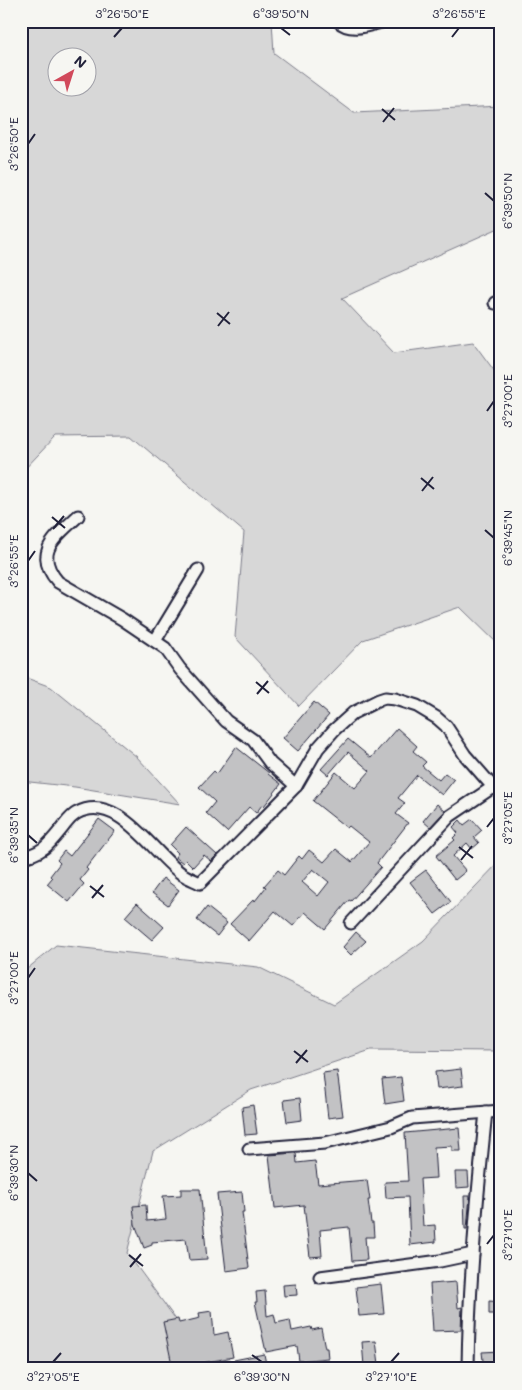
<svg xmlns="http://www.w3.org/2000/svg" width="522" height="1390" font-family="Mali,sans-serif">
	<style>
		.green { fill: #d7d7d7; stroke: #7c7c89; fill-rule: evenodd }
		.building { fill: #c2c2c4; stroke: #22223b; fill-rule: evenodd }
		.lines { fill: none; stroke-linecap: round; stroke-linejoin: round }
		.minor-casing { stroke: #22223b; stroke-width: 15 }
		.minor { stroke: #f6f6f2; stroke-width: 11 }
		.ticks { fill: none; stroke: #22223b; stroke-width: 2 }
		.neatline { fill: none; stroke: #22223b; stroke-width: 2 }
		.ticks-label { font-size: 12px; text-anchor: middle; fill: #22223b }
	</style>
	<rect width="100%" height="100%" fill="#f6f6f2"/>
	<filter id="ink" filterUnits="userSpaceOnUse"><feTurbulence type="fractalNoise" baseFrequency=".02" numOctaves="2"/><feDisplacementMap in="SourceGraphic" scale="10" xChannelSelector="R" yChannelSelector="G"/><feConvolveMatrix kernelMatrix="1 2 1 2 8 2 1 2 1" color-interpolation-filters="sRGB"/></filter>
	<g filter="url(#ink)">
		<g class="green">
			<path d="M21 21H272L274 53 354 113 501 106V227L342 298 394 353 473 342 501 380V647L460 607 363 640 299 706 235 637 244 532 131 436 55 437 21 473ZM58 58H88V88H58Z"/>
			<path d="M21 676 51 687 137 757 180 804 75 787 21 781Z"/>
			<path d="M501 860V1051L371 1050 251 1090 153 1151 127 1253 177 1321 187 1369H21V974L56 945 258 967 334 1004 423 941Z"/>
		</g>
		<g class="building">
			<path d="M314 702 329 715 298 751 283 738Z"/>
			<path d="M397 728 417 746 413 751 426 762 422 766 439 780 445 773 454 780 442 795 417 775 398 798 405 803 396 814 408 823 377 863 381 867 351 901 349 900 325 929 305 912 293 926 275 911 249 941 230 924 254 899 255 901 266 887 264 886 278 870 284 875 299 856 302 859 309 850 324 862 336 849 352 862 369 842 349 826 347 828 313 801 336 772 355 788 370 771 348 752 328 775 321 769 348 739 371 758ZM313 869 329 882 318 896 302 882Z"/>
			<path d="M236 747 269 773 268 774 281 784 264 806 262 805 256 813 249 807 227 832 206 813 215 802 199 787 214 771 217 774Z"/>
			<path d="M437 804 445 811 430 827 423 821Z"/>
			<path d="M99 819 115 831 86 868 88 870 80 880 84 884 69 902 47 884 52 878 50 876 60 863 57 860 64 851 70 856Z"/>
			<path d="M472 819 482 830 474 837 479 843 472 849 467 843 453 856 466 871 455 880 436 856 455 840 453 838 458 833 453 827 460 820 464 825Z"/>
			<path d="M186 827 217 855 211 861 204 855 193 867 186 860 183 863 175 857 178 853 170 845Z"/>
			<path d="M426 870 451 902 435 914 410 882Z"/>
			<path d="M163 878 179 890 168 905 152 893Z"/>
			<path d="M137 903 164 927 152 940 125 917Z"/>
			<path d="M207 907 227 923 217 936 197 920Z"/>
			<path d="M356 932 366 941 351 955 343 947Z"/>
			<path d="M461 1069 463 1086 437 1089 435 1072Z"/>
			<path d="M337 1071 343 1116 328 1118 323 1073Z"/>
			<path d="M401 1077 404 1101 385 1104 382 1079Z"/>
			<path d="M300 1098 302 1120 287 1122 284 1100Z"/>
			<path d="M253 1105 257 1134 245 1135 242 1107Z"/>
			<path d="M459 1128 461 1151H452V1146L434 1147 436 1178 420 1179 423 1226 435 1225 436 1242 410 1245 408 1197 386 1198 385 1182 408 1181 405 1133Z"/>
			<path d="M296 1153 297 1163 315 1161 318 1184 367 1180 370 1200H368L371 1223H373L374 1237H365L367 1260 352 1261 349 1227 320 1230 322 1256 310 1257 304 1205 275 1208 269 1155Z"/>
			<path d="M455 1172H468L469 1187 456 1188Z"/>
			<path d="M181 1189H200L207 1259 189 1260 186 1239 152 1242V1245L144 1248 135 1224 133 1206 146 1205 147 1221 166 1219 163 1196 181 1195Z"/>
			<path d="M242 1192 244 1212H242L249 1268 226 1271 217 1194Z"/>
			<path d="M464 1196H470L467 1229H465Z"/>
			<path d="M456 1282 458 1308 462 1307 461 1330 433 1331 430 1284Z"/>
			<path d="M296 1284 297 1295 284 1296 283 1285Z"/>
			<path d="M381 1284 384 1314 359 1316 356 1287Z"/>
			<path d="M265 1291 267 1316 274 1314 276 1323 290 1320 292 1331 311 1327 312 1330 321 1328 325 1348H327L328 1358 299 1361 297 1346 266 1352 255 1302H257L256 1292Z"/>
			<path d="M489 1301 501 1302V1314H489Z"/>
			<path d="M212 1311 214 1335 228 1332 233 1357 202 1363 203 1369H173L163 1322 178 1319 179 1323 200 1318 199 1313Z"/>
			<path d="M376 1341 379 1364 364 1366 362 1342Z"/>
			<path d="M501 1351V1369H484L482 1352Z"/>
			<path d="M264 1354 267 1369H236L234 1360Z"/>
		</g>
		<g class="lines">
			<g class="minor-casing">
				<g id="minor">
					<path d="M338 21C351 33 369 25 385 21"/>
					<path d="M495 303 501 300"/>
					<path d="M78 516C56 537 32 552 58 582L122 619 165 648 180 669 226 721 253 740 270 763 296 786"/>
					<path d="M155 641 198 570"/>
					<path d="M21 857C43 854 50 843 63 827 67 822 71 816 77 813 118 791 154 855 182 874 188 878 194 880 200 883L296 786 318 748 334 730 353 713 379 700 385 698 395 699 417 706 437 718 446 726 465 755 493 787 501 792"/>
					<path d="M351 923 450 816 493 787"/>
					<path d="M249 1149 325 1143 391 1127 412 1118 501 1111"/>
					<path d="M320 1277 440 1261 473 1254"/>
					<path d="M468 1369C469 1283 477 1198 486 1112"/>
				</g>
			</g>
			<use href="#minor" class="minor"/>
		</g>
	</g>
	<path class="ticks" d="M281 28 290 35M114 37 122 28M452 37 459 28M382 109 395 120M383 122 394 108M28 144 35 134M485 193 494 201M217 313 230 324M218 326 229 312M487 411 494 401M421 478 434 489M422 491 433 477M52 517 65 528M53 529 64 516M485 530 494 538M28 561 35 551M256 682 269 693M257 694 268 681M487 827 494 818M28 835 37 843M459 847 473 858M461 860 472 846M90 886 104 897M92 898 103 885M28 978 35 968M294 1051 308 1062M296 1063 307 1050M28 1173 37 1181M487 1244 494 1235M129 1255 143 1266M130 1267 141 1254M252 1355 262 1362M53 1362 61 1353M391 1362 399 1353"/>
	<rect width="522" height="1390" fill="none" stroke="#f6f6f2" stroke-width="55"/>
	<g transform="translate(72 72) rotate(39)"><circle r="24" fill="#f6f6f2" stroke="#a1a1a9"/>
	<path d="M0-4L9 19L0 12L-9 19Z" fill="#d1495b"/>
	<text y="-8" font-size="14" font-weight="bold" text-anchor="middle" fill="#22223b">N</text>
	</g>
	<rect x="28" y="28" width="466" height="1334" class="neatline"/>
	<g class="ticks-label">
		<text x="122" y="18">3°26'50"E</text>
		<text x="281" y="18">6°39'50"N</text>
		<text x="459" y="18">3°26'55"E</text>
		<text transform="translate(14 144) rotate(-90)" y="4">3°26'50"E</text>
		<text transform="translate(508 201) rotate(-90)" y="4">6°39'50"N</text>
		<text transform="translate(508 401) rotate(-90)" y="4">3°27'00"E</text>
		<text transform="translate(508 538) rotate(-90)" y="4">6°39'45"N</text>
		<text transform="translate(14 561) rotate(-90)" y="4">3°26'55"E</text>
		<text transform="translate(508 818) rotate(-90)" y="4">3°27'05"E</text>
		<text transform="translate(14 835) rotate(-90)" y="4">6°39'35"N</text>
		<text transform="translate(14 978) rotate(-90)" y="4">3°27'00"E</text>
		<text transform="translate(14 1173) rotate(-90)" y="4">6°39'30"N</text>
		<text transform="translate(508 1235) rotate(-90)" y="4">3°27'10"E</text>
		<text x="53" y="1381">3°27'05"E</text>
		<text x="262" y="1381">6°39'30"N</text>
		<text x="391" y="1381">3°27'10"E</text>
	</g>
</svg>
